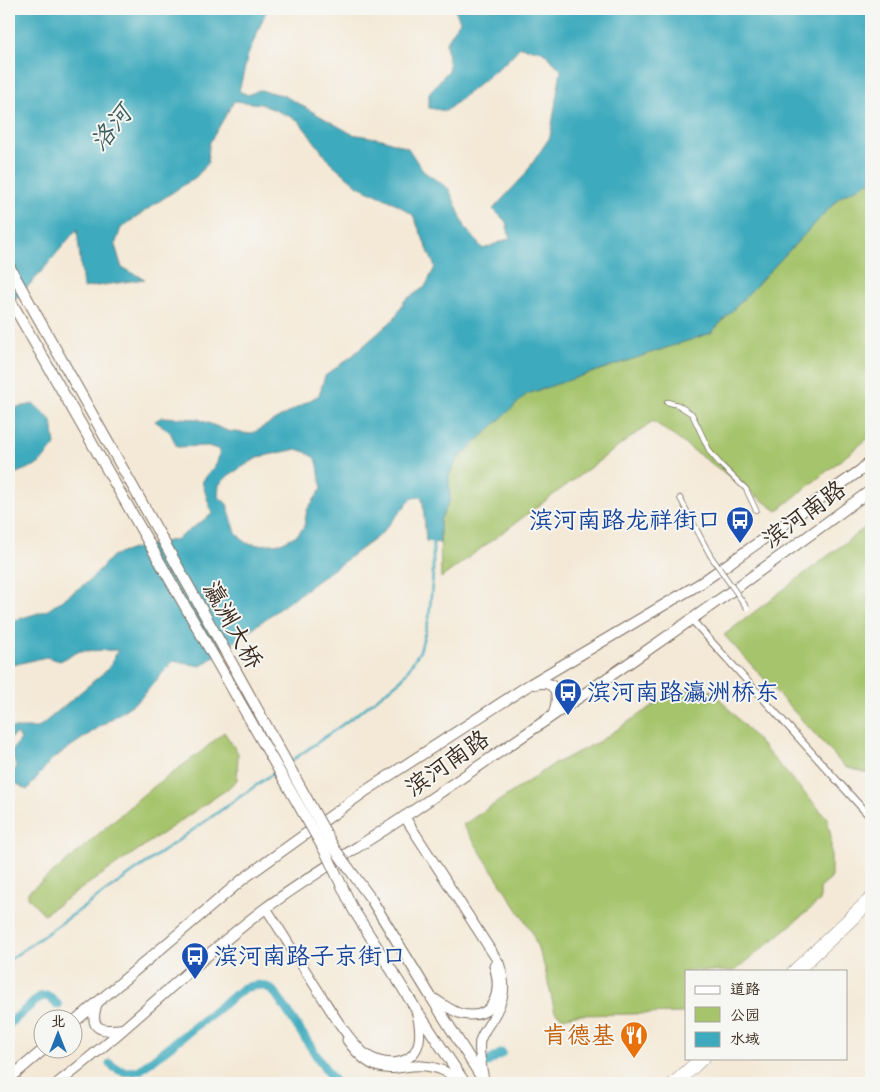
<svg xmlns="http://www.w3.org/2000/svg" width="880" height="1092" font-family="Caveat,'LXGW WenKai TC',sans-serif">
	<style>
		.green { fill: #a6c46c; stroke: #707745 }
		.water { fill: #3eaabd; stroke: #3c6a6e; fill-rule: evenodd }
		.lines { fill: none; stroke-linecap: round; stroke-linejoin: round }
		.stream { stroke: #3eaabd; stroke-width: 2.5 }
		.canal { stroke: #3eaabd; stroke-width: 9 }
		.pedestrian-casing { stroke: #7c6d5f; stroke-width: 6 }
		.minor-casing { stroke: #7c6d5f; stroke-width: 8 }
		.tertiary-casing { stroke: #7c6d5f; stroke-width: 9 }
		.secondary-casing { stroke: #7c6d5f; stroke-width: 11 }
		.primary-casing { stroke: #7c6d5f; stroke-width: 12 }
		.trunk-casing { stroke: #7c6d5f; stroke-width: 12 }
		.pedestrian { stroke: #fff; stroke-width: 4.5 }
		.minor { stroke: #fff; stroke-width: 6 }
		.tertiary { stroke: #fff; stroke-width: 8 }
		.secondary { stroke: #fff; stroke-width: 9 }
		.primary { stroke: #fff; stroke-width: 10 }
		.trunk { stroke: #fff; stroke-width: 10 }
		.pedestrian-bridge-casing { stroke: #7c6d5f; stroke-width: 6; stroke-linecap: butt }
		.primary-bridge-casing { stroke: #7c6d5f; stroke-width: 12; stroke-linecap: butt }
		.pedestrian-bridge { stroke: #fff; stroke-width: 4.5 }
		.primary-bridge { stroke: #fff; stroke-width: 10 }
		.labels { text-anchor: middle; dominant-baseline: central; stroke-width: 4; stroke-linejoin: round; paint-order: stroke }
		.street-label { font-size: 24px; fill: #3b2a1e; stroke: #f6f6f2 }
		.transit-label { font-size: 24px; fill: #164399; stroke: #f6f6f2; text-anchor: start }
		.food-label { font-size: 24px; fill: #c56008; stroke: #f6f6f2; text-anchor: end }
		.water-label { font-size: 25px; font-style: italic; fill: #3c5d5e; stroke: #f6f6f2 }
	</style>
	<rect width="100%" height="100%" fill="#f6f6f2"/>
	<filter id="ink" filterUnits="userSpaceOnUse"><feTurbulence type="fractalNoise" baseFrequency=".02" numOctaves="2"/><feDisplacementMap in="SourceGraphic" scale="10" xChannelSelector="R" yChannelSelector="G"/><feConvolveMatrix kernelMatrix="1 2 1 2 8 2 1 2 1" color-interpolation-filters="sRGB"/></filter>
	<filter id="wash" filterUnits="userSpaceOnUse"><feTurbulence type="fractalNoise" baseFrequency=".0096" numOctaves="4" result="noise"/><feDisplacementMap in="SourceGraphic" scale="20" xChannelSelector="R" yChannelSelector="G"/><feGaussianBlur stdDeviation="1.12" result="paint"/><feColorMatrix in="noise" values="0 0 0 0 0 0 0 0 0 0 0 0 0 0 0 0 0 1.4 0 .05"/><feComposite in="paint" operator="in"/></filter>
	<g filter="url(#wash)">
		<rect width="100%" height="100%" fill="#f4e9d7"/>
		<g class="green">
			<path d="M871 181V436L777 511 653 421 441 578 440 520 450 500 449 476 457 460 527 394 711 333 840 197Z"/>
			<path d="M871 523V774L845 767 724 635Z"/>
			<path d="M676 690 713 691 827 818 831 837V879L820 888V901L735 971H686V1011L683 1013 575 1015 563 1018 555 1012 544 965 532 932 463 825 554 764 600 741Z"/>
			<path d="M224 732 238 753 237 780 226 790 44 914 28 897V892L64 864 144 794 201 752Z"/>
		</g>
		<g class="water">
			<path d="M9 9H267L248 55 239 91 248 95 259 90 283 95 352 134 382 139 408 148 423 171 449 189 466 229 483 249 510 238 506 222 493 209 523 177 550 137 561 70 542 51 520 47 507 61 446 111 429 108V93L449 70 446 43 460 21 455 9H871V181L840 197 711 333 527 394 457 460 449 476 450 500 440 520V543L426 541 423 503 421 497 412 498 380 535 201 666 173 661 139 700 51 760 27 790 9 779 16 768 12 750 21 739 16 734 9 739V728H38L109 668 118 650 80 651 60 661 46 657 9 666V622L48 610 89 581 112 556 133 549 177 539 212 514 202 482 217 463 220 450 208 446 177 447 170 432 155 421 162 417 198 419 228 431 251 434 319 395 325 376 352 356 394 319 405 300 425 287 435 267 413 215 395 203 358 186 330 162 298 120 261 104 234 101 209 144 208 163 196 177 155 204 121 228 115 245 122 268 145 279 83 288 77 229 37 277 9 306ZM297 449C325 458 315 465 322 488L307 510 304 527 297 535 281 543 259 545 246 543 236 533 227 504 218 496 219 485 229 475 259 457Z"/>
			<path d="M34 404 52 421 55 445 39 464 9 476V409Z"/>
		</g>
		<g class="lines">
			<g class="stream">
				<path d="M290 762 360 712 402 679 420 651 429 618 433 573V540"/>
				<path d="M9 960 275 772"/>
			</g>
			<g class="canal">
				<path d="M9 1024 40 997 48 996 58 1005"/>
				<path d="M486 1063 502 1053"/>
				<path d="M110 1064C120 1073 128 1073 140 1070L244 988C259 984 265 983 276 994L328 1073 336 1083"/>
			</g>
		</g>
	</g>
	<g filter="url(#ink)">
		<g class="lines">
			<g class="pedestrian-casing">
				<g id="pedestrian">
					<path d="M667 402 678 405 692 414 710 452 721 465 746 489 756 510"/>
					<path d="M680 498 710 555"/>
				</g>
			</g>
			<g class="minor-casing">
				<path id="minor" d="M691 619 871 818"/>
			</g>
			<g class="tertiary-casing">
				<g id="tertiary">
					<path d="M791 971 871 895"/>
					<path d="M800 971 871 904"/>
					<path d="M671 1083 698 1058"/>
					<path d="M680 1083 706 1058"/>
				</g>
			</g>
			<g class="secondary-casing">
				<g id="secondary">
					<path d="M404 816 499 963C507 987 505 999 491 1021 487 1027 482 1034 480 1041 478 1053 482 1068 484 1080"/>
					<path d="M266 908C284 936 301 964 319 992 331 1011 347 1038 364 1053 382 1068 414 1067 419 1041 421 1030 419 1021 416 1011"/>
					<path d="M431 997C441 1002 452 1012 462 1014 495 1021 502 991 494 966"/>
					<path d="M347 1040C384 1092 402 1053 444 1071 450 1073 454 1079 459 1083"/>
				</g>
			</g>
			<g class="primary-casing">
				<g id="primary">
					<path d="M431 997 485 1083"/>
					<path d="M414 1006 465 1083"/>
				</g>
			</g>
			<g class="trunk-casing">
				<g id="trunk">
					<path d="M534 684C557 679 560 694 554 713"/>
					<path d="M97 1003C88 1030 101 1032 123 1029"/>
					<path d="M72 1024 243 879 367 790 529 685 701 583 861 470 871 460"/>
					<path d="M9 1079 43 1050"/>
					<path d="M58 1083C129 1029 192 964 263 910 309 876 359 847 407 815 563 709 720 602 871 490"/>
				</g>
			</g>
			<use href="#pedestrian" class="pedestrian"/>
			<use href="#minor" class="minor"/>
			<use href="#tertiary" class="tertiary"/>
			<use href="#secondary" class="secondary"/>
			<use href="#primary" class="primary"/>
			<use href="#trunk" class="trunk"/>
			<g class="pedestrian-bridge-casing">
				<path id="pedestrian-bridge" d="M710 555 747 608"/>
			</g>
			<g class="primary-bridge-casing">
				<g id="primary-bridge">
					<path d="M9 266 224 649 334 848 371 899 431 997"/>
					<path d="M9 298 326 853 353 909 414 1006"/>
				</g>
			</g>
			<use href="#pedestrian-bridge" class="pedestrian-bridge"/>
			<use href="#primary-bridge" class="primary-bridge"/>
		</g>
	</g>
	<defs>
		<g id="bus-pin" transform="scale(1.4375)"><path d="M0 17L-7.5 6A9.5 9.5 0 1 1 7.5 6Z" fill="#1a4fb4" stroke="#f6f6f2"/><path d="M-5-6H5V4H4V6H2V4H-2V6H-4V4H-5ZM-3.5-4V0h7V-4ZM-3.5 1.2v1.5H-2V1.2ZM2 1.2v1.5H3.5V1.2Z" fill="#fff"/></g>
		<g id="restaurant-pin" transform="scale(1.4375)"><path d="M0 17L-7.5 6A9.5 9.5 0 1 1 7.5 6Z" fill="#e8710a" stroke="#f6f6f2"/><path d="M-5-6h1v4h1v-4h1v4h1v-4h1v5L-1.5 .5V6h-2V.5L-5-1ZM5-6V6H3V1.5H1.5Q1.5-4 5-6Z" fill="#fff"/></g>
	</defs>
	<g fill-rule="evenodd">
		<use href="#bus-pin" x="740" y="520"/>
		<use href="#bus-pin" x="568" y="692"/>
		<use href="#bus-pin" x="195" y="956"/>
		<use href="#restaurant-pin" x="634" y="1035"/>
	</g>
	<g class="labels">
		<g class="street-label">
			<text transform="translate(804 514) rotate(-36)">滨河南路</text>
			<text transform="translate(233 625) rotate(61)">瀛洲大桥</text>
			<text transform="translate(447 763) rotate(-35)">滨河南路</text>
		</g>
		<g class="transit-label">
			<text x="721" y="520" text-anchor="end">滨河南路龙祥街口</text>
			<text x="587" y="692">滨河南路瀛洲桥东</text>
			<text x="214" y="956">滨河南路子京街口</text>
		</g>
		<g class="food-label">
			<text x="615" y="1035">肯德基</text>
		</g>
		<g class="water-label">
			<text transform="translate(111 128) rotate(-51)">洛河</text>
		</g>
	</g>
	<rect width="880" height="1092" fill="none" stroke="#f6f6f2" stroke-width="30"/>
	<rect x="685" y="970" width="162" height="90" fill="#f6f6f2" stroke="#aba49d"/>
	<rect x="695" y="986" width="25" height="8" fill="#ffffff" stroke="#aba49d"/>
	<text x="730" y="994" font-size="15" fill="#3b2a1e">道路</text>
	<rect x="695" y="1007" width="25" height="15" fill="#a6c46c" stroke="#aba49d"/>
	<text x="730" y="1020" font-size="15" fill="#3b2a1e">公园</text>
	<rect x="695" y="1032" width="25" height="15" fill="#3eaabd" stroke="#aba49d"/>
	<text x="730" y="1044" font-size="15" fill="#3b2a1e">水域</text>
	<g transform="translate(58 1034)"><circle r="24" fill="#f6f6f2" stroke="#aba49d"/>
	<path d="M0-4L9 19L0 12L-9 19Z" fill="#1f6fb2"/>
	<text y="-8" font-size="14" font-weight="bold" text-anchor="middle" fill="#3b2a1e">北</text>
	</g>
</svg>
